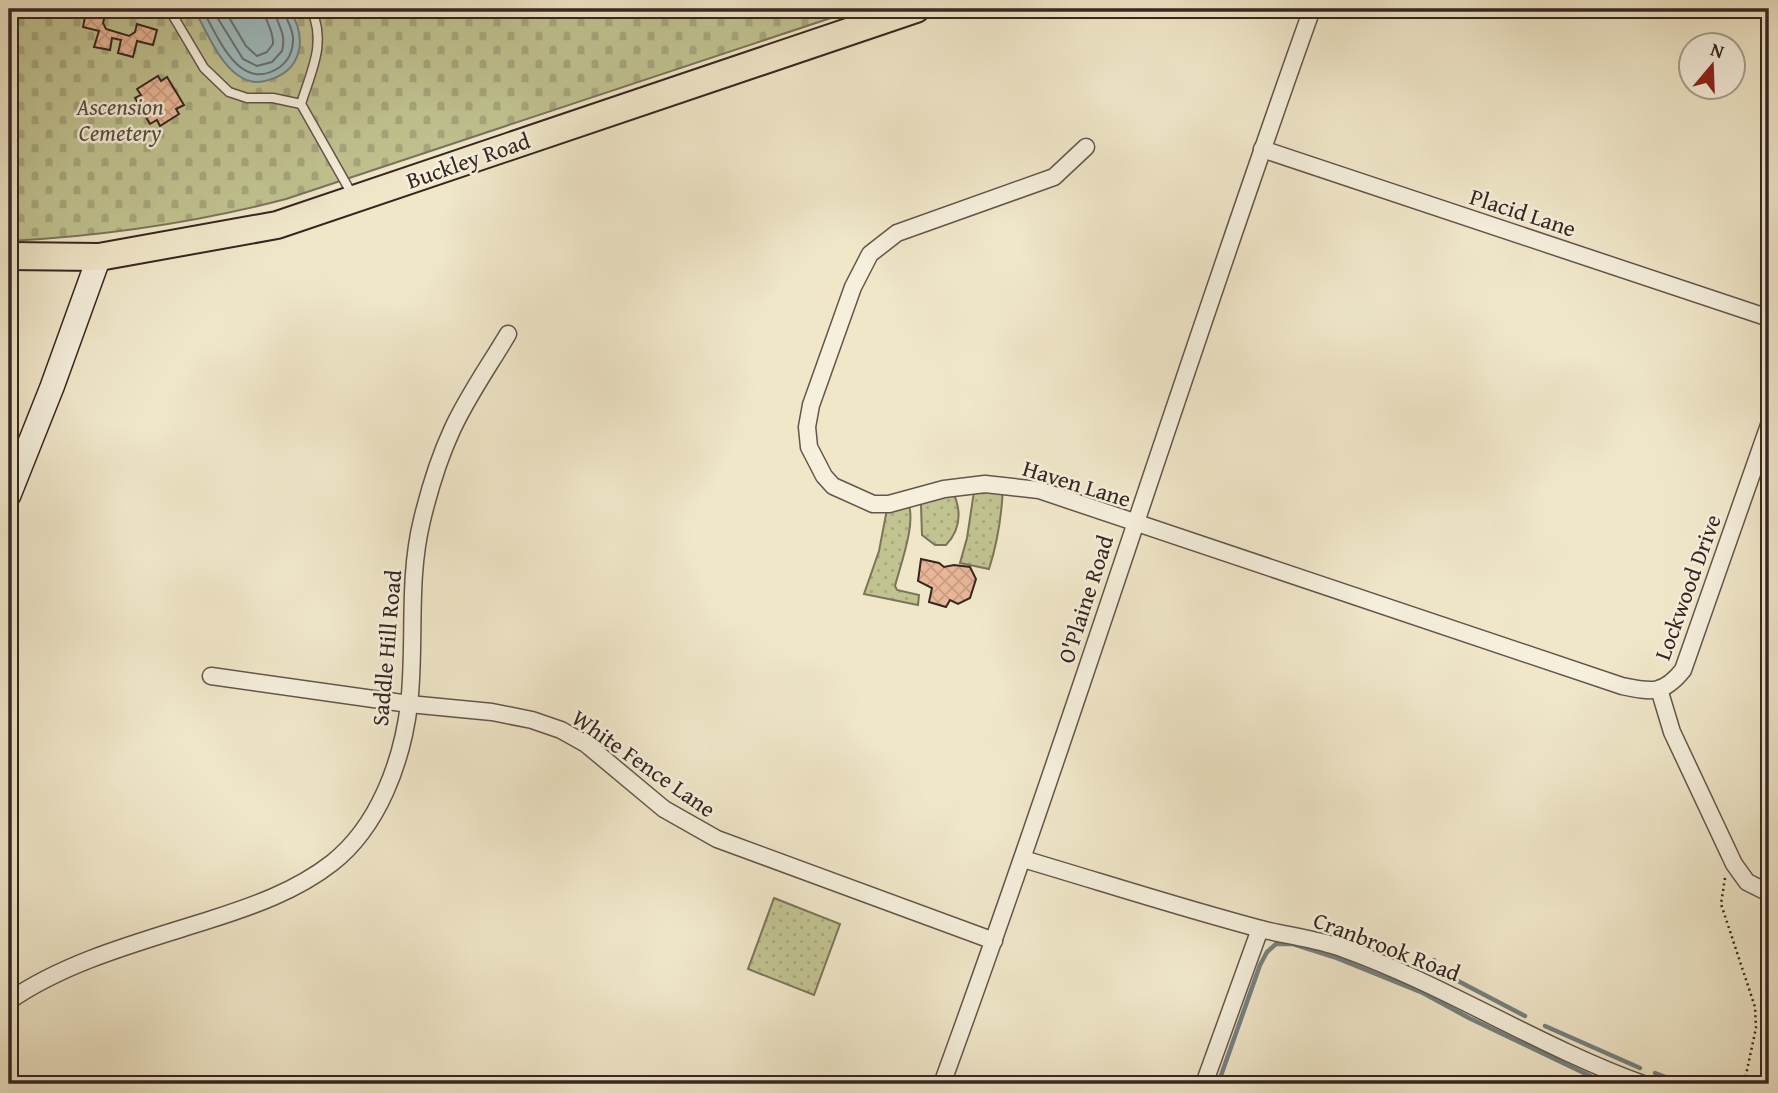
<svg xmlns="http://www.w3.org/2000/svg" width="1778" height="1093" font-family="'Gentium Book Plus',serif">
	<style>
		.grass { fill: url(#grass-dots); stroke: #7c7459; stroke-width: 2 }
		.cemetery { fill: url(#cemetery-stones); stroke: #7c7459; stroke-width: 2 }
		.water { fill: #9ebdc0; stroke: #748180; stroke-width: 2 }
		.lines { fill: none; stroke-linecap: round; stroke-linejoin: round }
		.shore { stroke: #6a7270; stroke-width: 2 }
		.stream { stroke: #748180; stroke-width: 4.5 }
		.building { fill: url(#building-cross-hatch); stroke: #362621; stroke-width: 2 }
		.service-casing { stroke: #64564b; stroke-width: 11 }
		.minor-casing { stroke: #64564b; stroke-width: 19 }
		.secondary-casing { stroke: #362621; stroke-width: 26 }
		.primary-casing { stroke: #362621; stroke-width: 30 }
		.path { stroke: #362621; stroke-width: 2.5; stroke-dasharray: 2 3.5; stroke-linecap: butt }
		.service { stroke: #f5efdc; stroke-width: 8 }
		.minor { stroke: #f5efdc; stroke-width: 16 }
		.secondary { stroke: #f5efdc; stroke-width: 23 }
		.primary { stroke: #f0e7c9; stroke-width: 26 }
		.labels { text-anchor: middle; dominant-baseline: central; stroke-width: 5; stroke-linejoin: round; paint-order: stroke }
		.park-label { font-size: 23px; font-style: italic; fill: #594d3d; stroke: #f5efdc }
		.street-label { font-size: 23px; fill: #362621; stroke: #f5efdc }
	</style>
	<defs>
		<pattern id="grass-dots" width="8" height="8" patternUnits="userSpaceOnUse" patternTransform="scale(1.75)"><rect width="8" height="8" fill="#c1c391"/><path d="M2 2h.1M6 6h.1" fill="none" stroke="#a6a77d" stroke-width="1.8" stroke-linecap="round"/></pattern>
		<pattern id="cemetery-stones" width="16" height="16" patternUnits="userSpaceOnUse" patternTransform="scale(1.75)"><rect width="16" height="16" fill="#c1c391"/><path d="M2 7V4a2 2 0 0 1 4 0v3zM10 15v-3a2 2 0 0 1 4 0v3z" fill="#a6a77d"/></pattern>
		<pattern id="building-cross-hatch" width="8" height="8" patternUnits="userSpaceOnUse" patternTransform="scale(1.75)"><rect width="8" height="8" fill="#e9b797"/><path d="M0 0l8 8M0 8l8-8" fill="none" stroke="#c89d82"/></pattern>
	</defs>
	<rect width="100%" height="100%" fill="#f0e7c9"/>
	<filter id="stains"><feTurbulence type="fractalNoise" baseFrequency=".00286" numOctaves="4"/><feColorMatrix values="0 0 0 0 .2 0 0 0 0 .09 0 0 0 0 .02 0 0 0 .5 -.17"/></filter>
	<radialGradient id="worn" r=".72"><stop offset=".6" stop-color="#630" stop-opacity="0"/><stop offset="1" stop-color="#630" stop-opacity=".3"/></radialGradient>
	<g class="grass">
		<path d="M975 485H1003C1002 514 998 541 989 569L960 563 967 538Z"/>
		<path d="M951 488C962 509 962 528 946 545H935L922 535 921 505 923 495Z"/>
		<path d="M907 501C918 519 900 566 895 586L897 590 919 595 918 605 864 594 879 551 888 504Z"/>
		<path d="M774 898 840 924 814 995 748 969Z"/>
	</g>
	<path class="cemetery" d="M9 9H858L286 199C194 223 103 236 9 241Z"/>
	<path class="water" d="M194 9H289C308 38 303 72 265 81 255 83 248 82 239 76 218 62 206 30 194 9Z"/>
	<g class="lines">
		<g class="shore">
			<path d="M202 9C218 36 239 95 280 67 289 60 293 51 293 39 293 27 285 19 284 9"/>
			<path d="M212 9 243 59 257 66 272 62 282 51C287 31 276 26 275 9"/>
			<path d="M224 9 246 46 257 56 267 52 273 44C274 31 265 22 264 9"/>
		</g>
		<g class="stream">
			<path d="M1434 960 1435 965"/>
			<path d="M1437 970 1525 1016"/>
			<path d="M1545 1026 1640 1068"/>
			<path d="M1655 1073 1684 1084"/>
			<path d="M1218 1084 1260 965 1267 952 1276 944H1293L1334 957 1423 993 1469 1018 1607 1084"/>
		</g>
	</g>
	<g class="building">
		<path d="M99 9H107L103 23 106 29 129 36 135 32 137 24 157 30 153 45 137 41 133 57 118 53 121 40 112 38 110 50 94 47 99 31 83 27 86 12 98 15Z"/>
		<path d="M158 76 161 81 167 77 184 105 176 109 179 114 160 126 157 120 150 124 135 98 141 95 137 89Z"/>
		<path d="M921 559 939 563 944 567 954 565 970 567 976 579 970 598 958 604 950 600 946 607 929 602 932 588 918 581Z"/>
	</g>
	<g class="lines">
		<g class="service-casing">
			<g id="service">
				<path d="M169 9 204 68 229 92 247 98H273L301 104"/>
				<path d="M311 9C327 43 311 71 301 104L353 196"/>
			</g>
		</g>
		<g class="minor-casing">
			<g id="minor">
				<path d="M1086 147 1054 177 897 233 870 254 853 287 811 405 807 427 809 447 824 476 833 486 873 504H889L944 489 985 484 1039 490 1622 686C1651 692 1663 695 1683 670L1769 425"/>
				<path d="M1262 149 1769 318"/>
				<path d="M211 676 409 704 492 712 532 720 561 730 586 744 664 809 717 839 994 941"/>
				<path d="M1659 689 1672 732 1734 864 1747 882 1769 893"/>
				<path d="M1023 859C1101 882 1178 907 1257 928 1286 936 1315 938 1344 949 1447 986 1540 1047 1643 1084"/>
				<path d="M9 1001C66 961 143 941 209 920 253 906 296 891 332 863 379 826 402 761 409 705 416 643 407 581 422 520 429 491 439 458 452 430 467 397 489 366 508 334"/>
				<path d="M942 1084C1072 728 1184 366 1312 9"/>
				<path d="M1204 1084 1260 929"/>
			</g>
		</g>
		<g class="secondary-casing">
			<path id="secondary" d="M9 495 52 387 99 257"/>
		</g>
		<g class="primary-casing">
			<path id="primary" d="M9 256 99 257 277 225 916 9"/>
		</g>
		<path class="path" d="M1725 878 1721 904 1755 1007 1756 1028 1744 1084"/>
		<use href="#service" class="service"/>
		<use href="#minor" class="minor"/>
		<use href="#secondary" class="secondary"/>
		<use href="#primary" class="primary"/>
	</g>
	<g class="labels">
		<g class="park-label">
			<text x="120" y="106">Ascension<tspan x="120" dy="26">Cemetery</tspan></text>
		</g>
		<g class="street-label">
			<text transform="translate(468 160) rotate(-19)">Buckley Road</text>
			<text transform="translate(1523 212) rotate(18)">Placid Lane</text>
			<text transform="translate(1077 483) rotate(17)">Haven Lane</text>
			<text transform="translate(1687 587) rotate(-70)">Lockwood Drive</text>
			<text transform="translate(1085 599) rotate(-72)">O'Plaine Road</text>
			<text transform="translate(386 648) rotate(-85)">Saddle Hill Road</text>
			<text transform="translate(644 763) rotate(35)">White Fence Lane</text>
			<text transform="translate(1387 946) rotate(21)">Cranbrook Road</text>
		</g>
	</g>
	<rect width="1778" height="1093" fill="none" stroke="#f0e7c9" stroke-width="35"/>
	<rect x="10" y="10" width="1757" height="1072" fill="none" stroke="#362621" stroke-width="3.5"/>
	<rect x="18" y="18" width="1743" height="1058" fill="none" stroke="#362621" stroke-width="2"/>
	<g transform="translate(1712 66) rotate(19)"><circle r="33" fill="#f5efdc" stroke="#a99f91" stroke-width="2"/>
	<path d="M0-5L12 26L0 18L-12 26Z" fill="#8f2418"/>
	<text y="-10" font-size="19" font-weight="bold" text-anchor="middle" fill="#362621">N</text>
	</g>
	<rect width="100%" height="100%" filter="url(#stains)"/>
	<rect width="100%" height="100%" fill="url(#worn)"/>
</svg>
